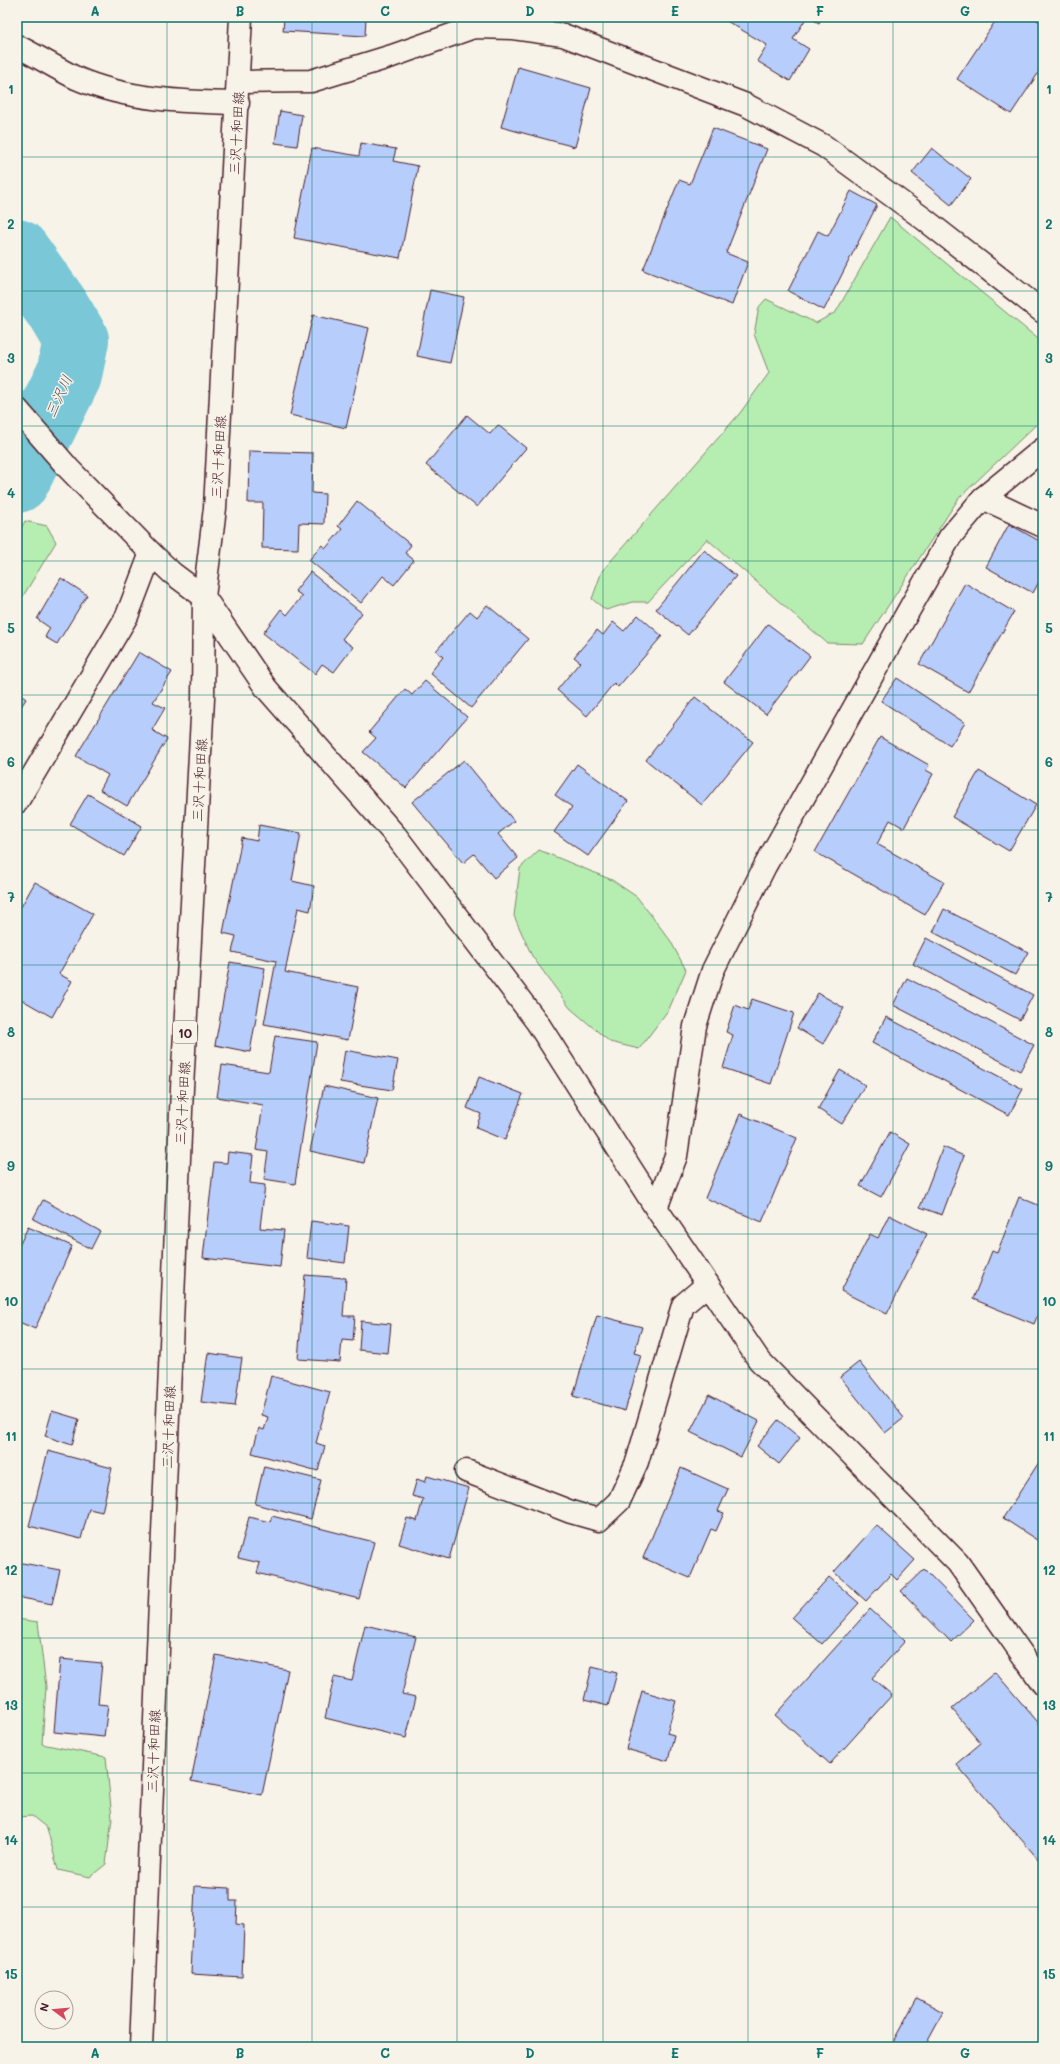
<svg xmlns="http://www.w3.org/2000/svg" width="1060" height="2064" font-family="Mali,'Klee One',sans-serif">
	<style>
		.green { fill: #b6eeb1; stroke: #80866e }
		.lines { fill: none; stroke-linecap: round; stroke-linejoin: round }
		.river { stroke: #7ac7d7; stroke-width: 66 }
		.building { fill: #b7cdfc; stroke: #4a1f2b }
		.minor-casing { stroke: #4a1f2b; stroke-width: 25 }
		.major-casing { stroke: #4a1f2b; stroke-width: 25 }
		.minor { stroke: #f7f3e8; stroke-width: 22 }
		.major { stroke: #f7f3e8; stroke-width: 22 }
		.grid { fill: none; stroke: #0f766e; stroke-width: 1; stroke-opacity: 0.55 }
		.labels { text-anchor: middle; dominant-baseline: central; stroke-width: 3; stroke-linejoin: round; paint-order: stroke }
		.shield { fill: #f7f3e8; stroke: #7e5f64; stroke-width: 1 }
		.shield-label { font-size: 13px; font-weight: bold; fill: #4a1f2b }
		.street-label { font-size: 14px; fill: #4a1f2b; stroke: #f7f3e8 }
		.water-label { font-size: 15px; font-style: italic; fill: #58515f; stroke: #f7f3e8 }
		.neatline { fill: none; stroke: #0f766e; stroke-width: 1.5 }
		.grid-label { font-size: 13px; text-anchor: middle; font-weight: bold; fill: #0f766e }
	</style>
	<rect width="100%" height="100%" fill="#f7f3e8"/>
	<filter id="ink" filterUnits="userSpaceOnUse"><feTurbulence type="fractalNoise" baseFrequency=".025" numOctaves="2"/><feDisplacementMap in="SourceGraphic" scale="8" xChannelSelector="R" yChannelSelector="G"/><feConvolveMatrix kernelMatrix="1 2 1 2 8 2 1 2 1" color-interpolation-filters="sRGB"/></filter>
	<g filter="url(#ink)">
		<g class="green">
			<path d="M890 217 1043 343V418L959 498 863 644 827 643 707 539 648 602H632L606 610 592 599 602 571 740 413 769 373 754 334 759 307 766 299 816 323 836 312Z"/>
			<path d="M25 521 47 526 56 542 17 606V536Z"/>
			<path d="M539 850 612 880 637 897 670 940 686 970 669 1009 639 1049 610 1042 570 1008 532 956 514 916 520 868Z"/>
			<path d="M17 1619 38 1622 46 1687 42 1744 106 1757 112 1818 106 1864 90 1877 58 1870 47 1828 32 1816 17 1817Z"/>
		</g>
		<g class="lines">
			<path class="river" d="M17 252 57 308 76 340 69 375 17 480"/>
		</g>
		<g class="building">
			<path d="M284 17H366L365 36 283 31Z"/>
			<path d="M727 17H807L793 39 809 49 790 81 757 61 767 45 725 20Z"/>
			<path d="M808 17H822L819 23Z"/>
			<path d="M998 17H1032L1043 24V66L1011 114 957 79Z"/>
			<path d="M518 67 591 88 575 147 501 127Z"/>
			<path d="M280 111 302 115 297 146 275 143Z"/>
			<path d="M713 128 767 149 726 253 748 262 732 305 643 270 679 180 690 184Z"/>
			<path d="M361 143 396 149 393 161 418 166 400 258 294 238 312 148 359 156Z"/>
			<path d="M932 148 971 179 951 205 912 173Z"/>
			<path d="M851 191 877 205 824 310 788 291 818 231 828 236Z"/>
			<path d="M430 290 464 297 450 363 417 356Z"/>
			<path d="M313 315 369 328 346 428 290 415Z"/>
			<path d="M467 415 490 434 498 425 526 448 477 507 426 465Z"/>
			<path d="M249 451 313 453 312 493 325 494 324 524 299 523 298 549 262 548 263 503H248Z"/>
			<path d="M357 501 411 545 405 553 414 560 394 585 383 576 361 603 309 560 322 545 326 548 342 529 338 526Z"/>
			<path d="M1009 524 1043 543V574L1033 593 986 567Z"/>
			<path d="M704 550 736 576 688 635 656 609Z"/>
			<path d="M310 572 362 613 342 639 353 647 334 672 322 664 315 674 263 633 281 609 287 615 302 596 295 591Z"/>
			<path d="M61 578 87 595 57 644 45 637 50 628 37 619Z"/>
			<path d="M965 583 1014 612 968 692 919 664Z"/>
			<path d="M487 605 528 639 471 708 430 673 443 657 436 651 470 611 477 617Z"/>
			<path d="M638 615 662 636 618 687 614 683 587 716 557 690 580 662 574 657 597 630 603 635 613 622 624 631Z"/>
			<path d="M768 624 810 656 766 714 724 682Z"/>
			<path d="M139 652 172 672 153 702 165 708 152 730 167 739 127 806 100 790 108 775 76 756Z"/>
			<path d="M897 678 965 723 950 746 881 701Z"/>
			<path d="M425 681 467 717 406 788 363 752 376 738 369 732 405 689 412 695Z"/>
			<path d="M17 692 26 699 17 713Z"/>
			<path d="M695 697 753 742 702 805 646 760Z"/>
			<path d="M880 737 929 765 926 770 933 774 904 828 890 820 877 844 944 882 925 915 815 852Z"/>
			<path d="M464 760 514 821 498 834 518 858 494 878 474 854 463 863 412 802Z"/>
			<path d="M577 764 628 801 588 856 554 832 572 807 555 795Z"/>
			<path d="M979 771 1036 805 1009 851 952 817Z"/>
			<path d="M88 794 142 826 124 856 70 824Z"/>
			<path d="M259 825 301 833 292 881 314 886 310 911 298 908 285 972 358 987 348 1040 264 1024 276 961 232 952 236 936 223 933 242 838 257 841Z"/>
			<path d="M35 882 93 914 59 974 72 981 52 1017 17 997V914Z"/>
			<path d="M944 909 1028 952 1015 975 933 932Z"/>
			<path d="M926 938 1033 995 1020 1020 913 964Z"/>
			<path d="M230 962 265 968 250 1052 215 1045Z"/>
			<path d="M907 978 1034 1045 1020 1071 893 1005Z"/>
			<path d="M818 993 844 1008 823 1044 797 1028Z"/>
			<path d="M752 999 794 1013 771 1084 723 1068 733 1035 726 1032 735 1005 748 1010Z"/>
			<path d="M886 1017 1023 1089 1009 1115 872 1043Z"/>
			<path d="M275 1036 317 1042 295 1184 264 1179 268 1152 256 1150 263 1105 217 1097 222 1065 269 1072Z"/>
			<path d="M345 1050 398 1060 392 1090 340 1082Z"/>
			<path d="M840 1070 865 1085 842 1124 818 1109Z"/>
			<path d="M479 1077 523 1094 505 1140 476 1128 481 1114 467 1108Z"/>
			<path d="M324 1086 378 1098 364 1163 310 1151Z"/>
			<path d="M740 1114 797 1138 762 1222 705 1198Z"/>
			<path d="M890 1132 910 1144 881 1197 860 1186Z"/>
			<path d="M943 1147 964 1156 942 1215 920 1207Z"/>
			<path d="M228 1152 253 1155 250 1183 265 1185 260 1228 284 1230 280 1267 203 1258 214 1162 227 1163Z"/>
			<path d="M1019 1197 1043 1207V1302L1034 1324 973 1299 992 1251 997 1253Z"/>
			<path d="M43 1200 100 1231 91 1249 33 1219Z"/>
			<path d="M889 1215 927 1234 887 1314 841 1291 870 1234 878 1238Z"/>
			<path d="M311 1221 349 1226 345 1263 307 1258Z"/>
			<path d="M28 1227 72 1246 35 1329 17 1321V1250Z"/>
			<path d="M305 1275 346 1278 343 1316H355L353 1341 342 1340 340 1362 298 1359Z"/>
			<path d="M597 1315 642 1327 634 1353 641 1355 625 1411 573 1396Z"/>
			<path d="M361 1321 391 1324 388 1353 359 1350Z"/>
			<path d="M208 1353 242 1358 235 1406 201 1402Z"/>
			<path d="M859 1362 904 1418 885 1433 840 1377Z"/>
			<path d="M271 1376 330 1392 316 1443 325 1446 318 1471 252 1453 259 1428 264 1430 268 1417 261 1415Z"/>
			<path d="M709 1395 759 1421 741 1457 690 1432Z"/>
			<path d="M52 1411 79 1419 72 1445 45 1436Z"/>
			<path d="M778 1420 800 1438 779 1464 757 1446Z"/>
			<path d="M48 1451 112 1468 102 1512 89 1509 81 1539 29 1526Z"/>
			<path d="M1043 1456V1544L1003 1518Z"/>
			<path d="M264 1466 321 1480 311 1519 255 1504Z"/>
			<path d="M681 1468 728 1489 718 1511 724 1513 716 1531 711 1529 690 1578 643 1558Z"/>
			<path d="M427 1476 469 1488 449 1559 399 1544 407 1518 417 1521 423 1499 412 1496 417 1479 425 1482Z"/>
			<path d="M272 1516 374 1542 359 1599 257 1573 260 1563 238 1558 249 1517 270 1522Z"/>
			<path d="M876 1525 915 1560 897 1580 891 1574 866 1601 834 1572Z"/>
			<path d="M17 1562 60 1570 52 1604 17 1597Z"/>
			<path d="M924 1569 974 1620 951 1642 901 1591Z"/>
			<path d="M829 1577 859 1603 822 1644 792 1618Z"/>
			<path d="M870 1609 905 1641 872 1678 892 1695 830 1764 775 1715Z"/>
			<path d="M365 1625 416 1637 402 1694 416 1697 406 1738 325 1718 334 1677 352 1681Z"/>
			<path d="M216 1655 288 1670 262 1795 191 1781Z"/>
			<path d="M60 1659 102 1663 98 1704 108 1705 104 1737 54 1732Z"/>
			<path d="M592 1667 617 1673 608 1706 584 1700Z"/>
			<path d="M995 1672 1043 1728V1857L1039 1860 956 1764 981 1743 952 1709Z"/>
			<path d="M642 1691 676 1701 667 1733 674 1735 668 1761 626 1749Z"/>
			<path d="M195 1886 230 1888V1901H237L236 1924 244 1925 242 1977 191 1974Z"/>
			<path d="M917 1998 943 2012 924 2047H890Z"/>
		</g>
		<g class="lines">
			<g class="minor-casing">
				<g id="minor">
					<path d="M17 46C37 56 56 68 76 78 126 100 184 102 238 103"/>
					<path d="M239 82 311 81 392 56 474 27 513 28 563 35 746 105 824 146 924 219 1043 312"/>
					<path d="M17 409 69 469 151 553 172 573 204 597 266 688 396 836 537 1022 656 1208 759 1360 958 1563 1043 1684"/>
					<path d="M983 498 1043 526"/>
					<path d="M17 802 127 616 151 553"/>
					<path d="M656 1208 676 1156 695 1026 713 970 765 866 950 537 983 498 1043 449"/>
					<path d="M466 1471 571 1512 599 1520 619 1501 637 1462 683 1305 708 1284"/>
				</g>
			</g>
			<g class="major-casing">
				<path id="major" d="M141 2047 182 1088 203 699 204 597 215 508 241 17"/>
			</g>
			<use href="#minor" class="minor"/>
			<use href="#major" class="major"/>
		</g>
	</g>
	<path class="grid" d="M167 17V2047M312 17V2047M457 17V2047M603 17V2047M748 17V2047M893 17V2047M17 157H1043M17 291H1043M17 426H1043M17 561H1043M17 695H1043M17 830H1043M17 965H1043M17 1099H1043M17 1234H1043M17 1369H1043M17 1503H1043M17 1638H1043M17 1773H1043M17 1907H1043"/>
	<g class="labels">
		<rect class="shield" x="173" y="1021" width="24" height="22" rx="3"/>
		<g class="shield-label">
			<text x="185" y="1032">10</text>
		</g>
		<g class="street-label">
			<text transform="translate(236 133) rotate(-87)">三沢十和田線</text>
			<text transform="translate(218 457) rotate(-87)">三沢十和田線</text>
			<text transform="translate(199 780) rotate(-87)">三沢十和田線</text>
			<text transform="translate(182 1103) rotate(-87)">三沢十和田線</text>
			<text transform="translate(168 1427) rotate(-88)">三沢十和田線</text>
			<text transform="translate(153 1751) rotate(-88)">三沢十和田線</text>
		</g>
		<g class="water-label">
			<text transform="translate(58 396) rotate(-65)">三沢川</text>
		</g>
	</g>
	<rect width="1060" height="2064" fill="none" stroke="#f7f3e8" stroke-width="44"/>
	<g transform="translate(54 2010) rotate(286)"><circle r="19" fill="#f7f3e8" stroke="#b29e9c"/>
	<path d="M0-3L7 15L0 10L-7 15Z" fill="#d1495b"/>
	<text y="-6" font-size="11" font-weight="bold" text-anchor="middle" fill="#4a1f2b">N</text>
	</g>
	<rect x="22" y="22" width="1016" height="2020" class="neatline"/>
	<g class="grid-label">
		<text x="95" y="16">A</text>
		<text x="240" y="16">B</text>
		<text x="385" y="16">C</text>
		<text x="530" y="16">D</text>
		<text x="675" y="16">E</text>
		<text x="820" y="16">F</text>
		<text x="965" y="16">G</text>
		<text x="11" y="94">1</text>
		<text x="1049" y="94">1</text>
		<text x="11" y="229">2</text>
		<text x="1049" y="229">2</text>
		<text x="11" y="363">3</text>
		<text x="1049" y="363">3</text>
		<text x="11" y="498">4</text>
		<text x="1049" y="498">4</text>
		<text x="11" y="633">5</text>
		<text x="1049" y="633">5</text>
		<text x="11" y="767">6</text>
		<text x="1049" y="767">6</text>
		<text x="11" y="902">7</text>
		<text x="1049" y="902">7</text>
		<text x="11" y="1037">8</text>
		<text x="1049" y="1037">8</text>
		<text x="11" y="1171">9</text>
		<text x="1049" y="1171">9</text>
		<text x="11" y="1306">10</text>
		<text x="1049" y="1306">10</text>
		<text x="11" y="1441">11</text>
		<text x="1049" y="1441">11</text>
		<text x="11" y="1575">12</text>
		<text x="1049" y="1575">12</text>
		<text x="11" y="1710">13</text>
		<text x="1049" y="1710">13</text>
		<text x="11" y="1845">14</text>
		<text x="1049" y="1845">14</text>
		<text x="11" y="1979">15</text>
		<text x="1049" y="1979">15</text>
		<text x="95" y="2058">A</text>
		<text x="240" y="2058">B</text>
		<text x="385" y="2058">C</text>
		<text x="530" y="2058">D</text>
		<text x="675" y="2058">E</text>
		<text x="820" y="2058">F</text>
		<text x="965" y="2058">G</text>
	</g>
</svg>
